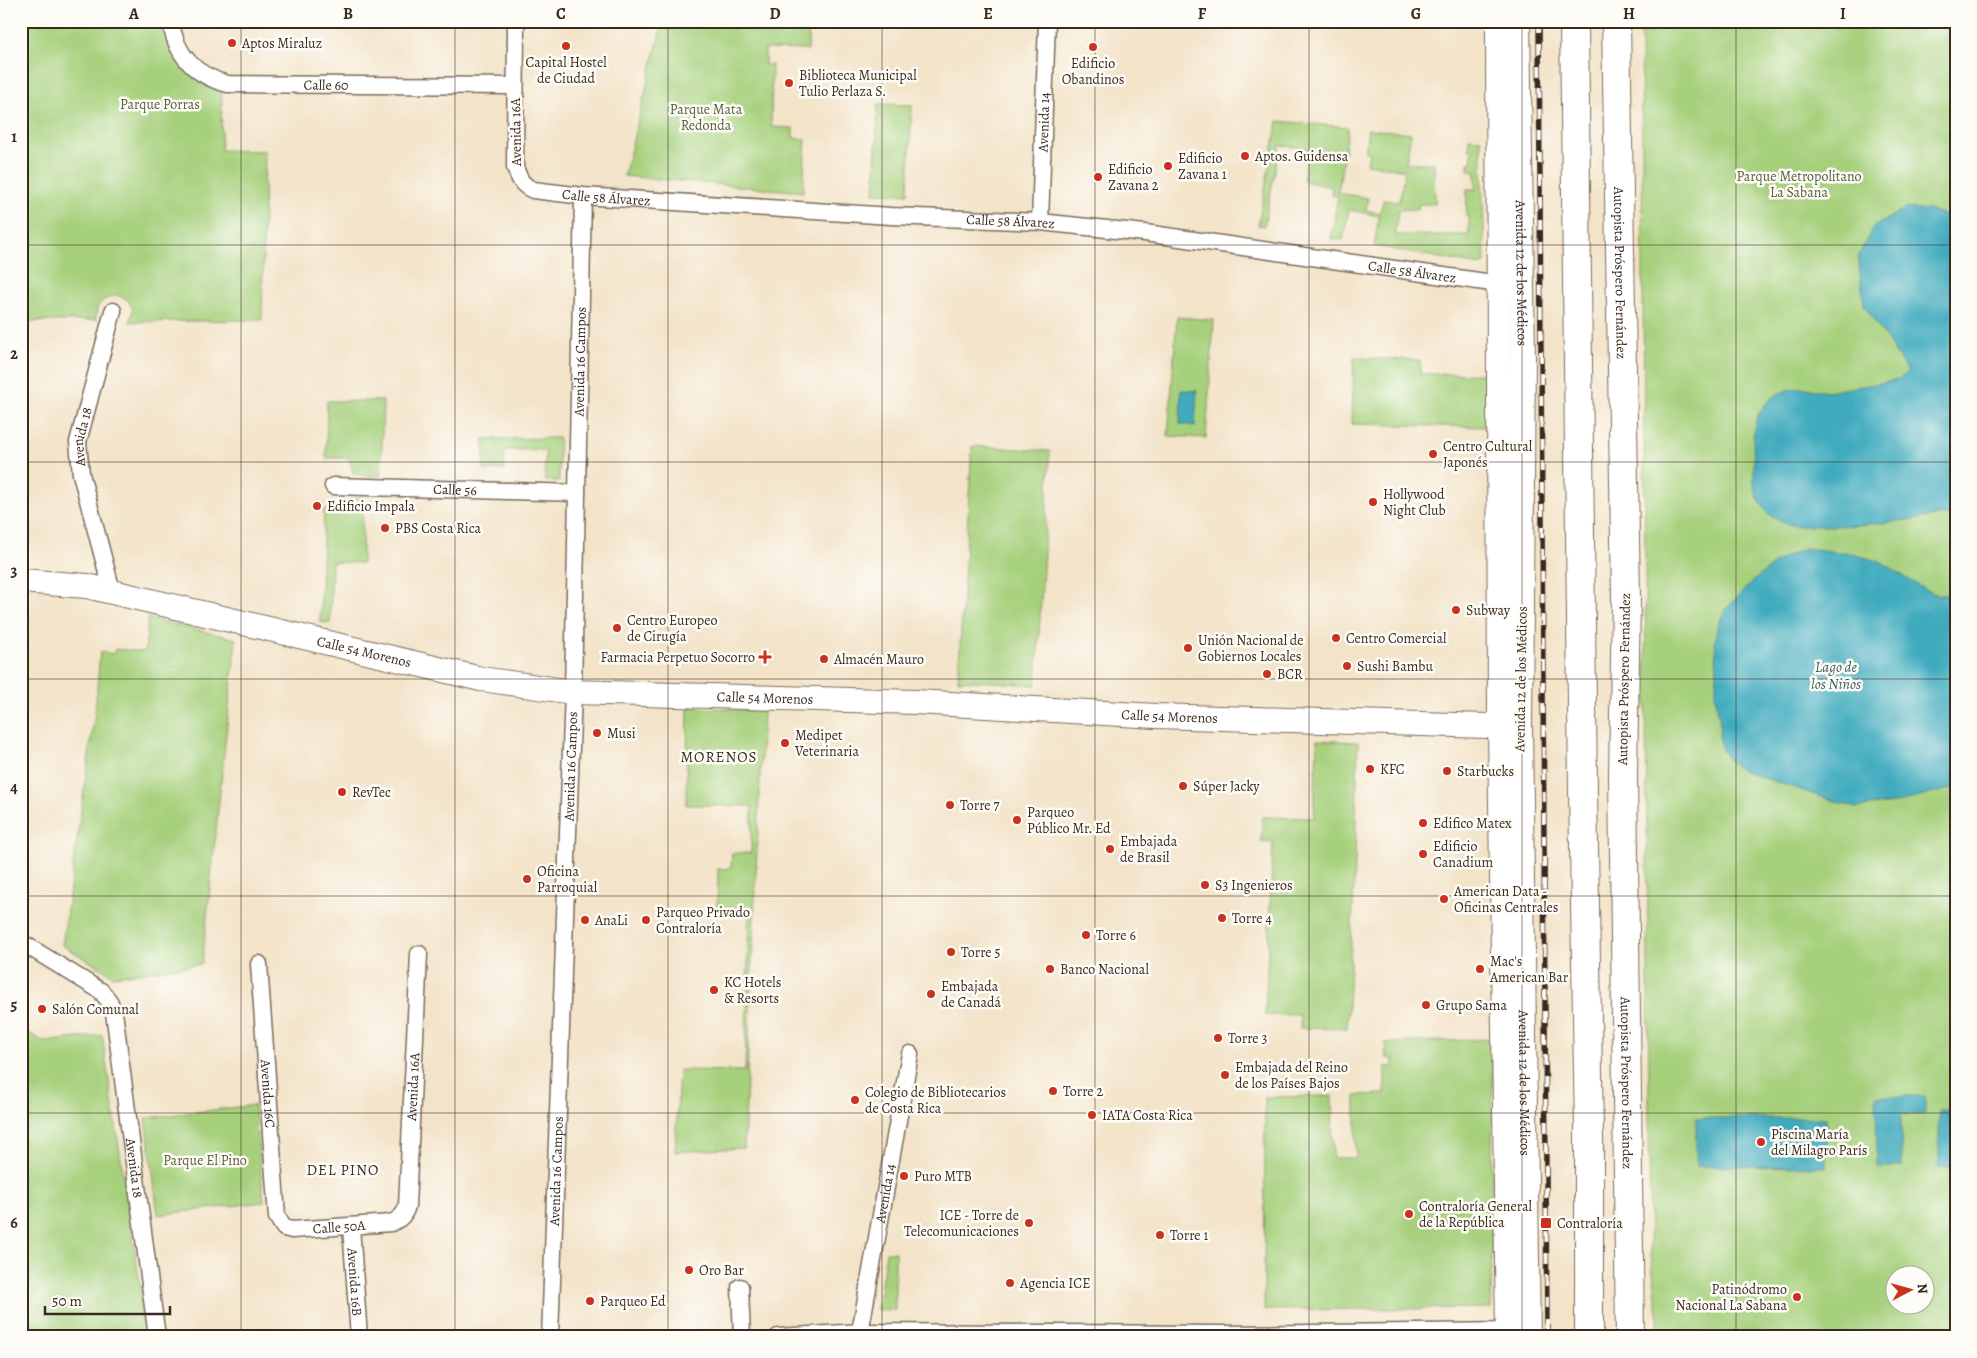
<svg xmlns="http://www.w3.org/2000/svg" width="1977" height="1358" font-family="Alegreya,serif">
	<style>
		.green { fill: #a6d07b; stroke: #707d4c; fill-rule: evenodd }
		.water { fill: #3fabbe; stroke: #3d6a6e }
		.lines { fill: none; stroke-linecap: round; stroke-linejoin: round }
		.street-casing { stroke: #7b6b5a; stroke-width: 19 }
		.secondary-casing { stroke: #7b6b5a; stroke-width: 26 }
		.highway-casing { stroke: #7b6b5a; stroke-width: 30 }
		.street { stroke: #fff; stroke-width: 16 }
		.secondary { stroke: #fff; stroke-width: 24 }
		.highway { stroke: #fff; stroke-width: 28 }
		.rail-casing { stroke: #3b2a1e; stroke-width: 5.5 }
		.rail { stroke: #fdfcf7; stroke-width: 4; stroke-dasharray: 11; stroke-linecap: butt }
		.grid { fill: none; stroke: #3b2a1e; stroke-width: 1; stroke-opacity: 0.55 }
		.poi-dot { fill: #c8321e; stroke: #fdfcf7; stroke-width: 2 }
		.labels { text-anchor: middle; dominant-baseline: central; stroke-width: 5; stroke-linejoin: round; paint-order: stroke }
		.poi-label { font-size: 14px; fill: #3b2a1e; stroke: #fdfcf7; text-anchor: start }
		.street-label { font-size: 14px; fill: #3b2a1e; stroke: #fdfcf7 }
		.park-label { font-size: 14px; fill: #5b5c3a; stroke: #fdfcf7 }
		.water-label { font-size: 15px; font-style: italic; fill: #3d5e5e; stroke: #fdfcf7 }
		.neighbourhood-label { font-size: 15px; letter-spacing: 1px; fill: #3b2a1e; stroke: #fdfcf7 }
		.neatline { fill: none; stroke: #3b2a1e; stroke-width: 2 }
		.grid-label { font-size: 16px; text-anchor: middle; font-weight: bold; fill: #3b2a1e }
	</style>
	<rect width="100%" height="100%" fill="#fdfcf7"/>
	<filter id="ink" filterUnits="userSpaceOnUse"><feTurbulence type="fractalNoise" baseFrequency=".02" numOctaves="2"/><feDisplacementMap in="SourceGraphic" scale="10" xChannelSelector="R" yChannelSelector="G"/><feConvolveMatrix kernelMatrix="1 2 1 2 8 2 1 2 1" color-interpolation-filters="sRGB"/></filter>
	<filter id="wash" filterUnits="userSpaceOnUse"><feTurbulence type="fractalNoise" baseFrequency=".0096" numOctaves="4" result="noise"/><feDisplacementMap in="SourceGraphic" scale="20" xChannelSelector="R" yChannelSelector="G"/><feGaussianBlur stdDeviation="1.12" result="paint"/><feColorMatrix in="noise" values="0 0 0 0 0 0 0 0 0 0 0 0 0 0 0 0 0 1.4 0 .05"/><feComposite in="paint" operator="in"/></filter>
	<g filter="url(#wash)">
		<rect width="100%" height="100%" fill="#f3e3c8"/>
		<g class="green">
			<path d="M21 21H164L222 90 221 150 265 151 262 320 130 322 133 309 128 300 117 295C101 300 96 302 96 320L21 322Z"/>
			<path d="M663 21H809L808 50 765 49V65H772L771 127 793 128V138L806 139 803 192 624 176Z"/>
			<path d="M1641 21H1956V1337H1658V1314L1650 1247ZM1894 1276H1924V1306H1894Z"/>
			<path d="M878 104 912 105 908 194 874 193Z"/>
			<path d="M1278 121 1348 127 1338 193 1368 198 1366 210 1380 213 1383 200 1399 202 1405 170 1367 164 1369 153 1365 152 1368 129 1411 133 1406 163H1434L1435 204H1419L1418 209 1398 210 1395 235H1469V217H1466L1467 189H1476L1475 170H1468V163H1471L1472 150H1469V138L1481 139 1485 263 1479 265 1374 246 1379 216 1349 210 1343 240 1331 238 1338 196 1331 195 1332 187 1303 181 1309 149 1280 145 1264 226 1258 225Z"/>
			<path d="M1177 317 1214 320 1206 438 1168 436Z"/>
			<path d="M1354 358 1420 360V374H1487L1486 427 1352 424Z"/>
			<path d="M327 401H383L381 476H365L353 473 349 458H326Z"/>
			<path d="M559 438V481H545V450H504V470H484V439Z"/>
			<path d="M972 446 1050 451 1036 685 958 680Z"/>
			<path d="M363 497 362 563 332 562 330 623 320 622 324 510H342L352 499Z"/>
			<path d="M148 618 236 639 202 964 114 976 62 945 95 713 100 652 114 654 115 649 145 652Z"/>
			<path d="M688 707 763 711 744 1148 675 1152 679 1070 745 1071 749 909 717 908 718 869 731 868 732 853H751L752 806 686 805Z"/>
			<path d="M1317 740 1358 742 1355 862 1347 1029 1300 1028V1015H1265L1273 842 1261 841 1262 817 1314 818Z"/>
			<path d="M21 1028 44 1042 102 1035 148 1337H21Z"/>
			<path d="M1493 1039 1491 1308 1264 1310 1265 1097 1332 1096 1333 1158H1356V1095L1385 1094V1067H1393V1059L1386 1058 1385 1043Z"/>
			<path d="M254 1105 264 1202 158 1215 146 1118Z"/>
			<path d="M886 1252H895V1310H877Z"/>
		</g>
		<g class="water">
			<path d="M1906 208 1928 210 1956 217V516L1943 515C1901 521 1860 527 1817 526 1806 526 1794 527 1784 523 1764 515 1752 495 1754 474 1755 456 1750 435 1757 418 1764 399 1786 386 1806 388 1811 388 1815 391 1820 391 1842 391 1870 384 1892 381L1899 379 1908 372 1864 305 1858 257 1873 227Z"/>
			<path d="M1181 390 1197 391 1195 426 1180 424Z"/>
			<path d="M1805 548 1848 553 1882 562 1927 591 1939 595H1956V787L1901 802 1856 808 1748 773 1738 768 1729 761 1722 749 1719 736 1720 722 1715 696 1717 674 1715 641 1717 627 1725 610 1752 582 1779 560Z"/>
			<path d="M1876 1096H1925V1114L1901 1115 1902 1167H1877Z"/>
			<rect x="1939" y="1111" width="17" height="56"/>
			<path d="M1696 1118H1826V1167L1696 1166Z"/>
		</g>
	</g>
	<g filter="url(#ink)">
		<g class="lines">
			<g class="street-casing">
				<g id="street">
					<path id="s1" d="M171 21C175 55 196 76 228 84L515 86"/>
					<path id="s2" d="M516 21 515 167C519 178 521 185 533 190L583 196 891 216 1040 222 1145 233 1499 284"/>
					<path id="s3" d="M1040 222 1047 21"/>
					<path id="s4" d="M333 486 577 493"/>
					<path id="s5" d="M112 591 81 474 78 442 113 311"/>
					<path id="s6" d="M21 942 101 991 109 1001 114 1012 157 1337"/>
					<path id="s7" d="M259 964 277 1217 284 1228 292 1230 391 1223C400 1219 404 1216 407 1206L419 954"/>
					<path id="s8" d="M351 1227 359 1337"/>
					<path d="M740 1287 742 1337"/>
					<path id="s9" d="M860 1332 910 1054"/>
					<path id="s10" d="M550 1337 573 692 583 196"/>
					<path d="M778 1337 860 1332 1219 1334 1518 1331"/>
				</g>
			</g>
			<g class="secondary-casing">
				<g id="secondary">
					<path d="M1498 21 1500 727 1508 1337"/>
					<path id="s11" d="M1518 21 1523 356 1520 727 1528 1337"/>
					<path id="s12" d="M21 581 87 586 481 679 573 692 916 702 1156 716 1520 727"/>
				</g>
			</g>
			<g class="highway-casing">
				<g id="highway">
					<path d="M1574 21 1583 791 1589 1130V1337"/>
					<path id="s13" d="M1616 21 1626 597 1623 775 1630 1337"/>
				</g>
			</g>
			<use href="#street" class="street"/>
			<use href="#secondary" class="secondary"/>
			<use href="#highway" class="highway"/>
			<g class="rail-casing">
				<path id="rail" d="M1539 21 1547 1337"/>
			</g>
			<use href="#rail" class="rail"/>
		</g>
	</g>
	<path class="grid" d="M241 21V1337M455 21V1337M668 21V1337M882 21V1337M1095 21V1337M1309 21V1337M1522 21V1337M1736 21V1337M21 245H1956M21 462H1956M21 679H1956M21 896H1956M21 1113H1956"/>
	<g class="poi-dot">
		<circle cx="232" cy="43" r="5"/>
		<circle cx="566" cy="46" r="5"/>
		<circle cx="1093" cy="47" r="5"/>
		<circle cx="789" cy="83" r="5"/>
		<circle cx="1245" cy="156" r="5"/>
		<circle cx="1168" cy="166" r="5"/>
		<circle cx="1098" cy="177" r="5"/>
		<circle cx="1433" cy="454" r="5"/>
		<circle cx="1373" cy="502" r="5"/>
		<circle cx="317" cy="506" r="5"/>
		<circle cx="385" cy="528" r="5"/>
		<circle cx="1456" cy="610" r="5"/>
		<circle cx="617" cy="628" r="5"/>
		<circle cx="1336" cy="638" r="5"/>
		<circle cx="1188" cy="648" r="5"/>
		<path d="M762.5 649.5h5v5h5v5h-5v5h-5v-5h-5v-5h5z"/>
		<circle cx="824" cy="659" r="5"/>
		<circle cx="1347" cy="666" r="5"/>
		<circle cx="1267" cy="674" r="5"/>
		<circle cx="597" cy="733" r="5"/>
		<circle cx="785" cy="743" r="5"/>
		<circle cx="1370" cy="769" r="5"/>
		<circle cx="1447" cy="771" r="5"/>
		<circle cx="1183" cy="786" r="5"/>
		<circle cx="342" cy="792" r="5"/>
		<circle cx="950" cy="805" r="5"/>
		<circle cx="1017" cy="820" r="5"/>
		<circle cx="1423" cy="823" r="5"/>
		<circle cx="1110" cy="849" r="5"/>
		<circle cx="1423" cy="854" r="5"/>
		<circle cx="527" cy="879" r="5"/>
		<circle cx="1205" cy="885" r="5"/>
		<circle cx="1444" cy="899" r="5"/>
		<circle cx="1222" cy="918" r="5"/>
		<circle cx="585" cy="920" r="5"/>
		<circle cx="646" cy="920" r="5"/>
		<circle cx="1086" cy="935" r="5"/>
		<circle cx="951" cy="952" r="5"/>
		<circle cx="1050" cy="969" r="5"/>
		<circle cx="1480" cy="969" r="5"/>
		<circle cx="714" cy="990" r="5"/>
		<circle cx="931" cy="994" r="5"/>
		<circle cx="1426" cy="1005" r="5"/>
		<circle cx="42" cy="1009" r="5"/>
		<circle cx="1218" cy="1038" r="5"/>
		<circle cx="1225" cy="1075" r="5"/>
		<circle cx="1053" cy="1091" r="5"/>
		<circle cx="855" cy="1100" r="5"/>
		<circle cx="1092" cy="1115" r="5"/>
		<circle cx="1761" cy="1142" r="5"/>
		<circle cx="904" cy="1176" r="5"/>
		<circle cx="1409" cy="1214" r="5"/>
		<circle cx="1029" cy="1223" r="5"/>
		<rect x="1540" y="1217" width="12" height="12" rx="2.5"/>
		<circle cx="1160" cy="1235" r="5"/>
		<circle cx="689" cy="1270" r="5"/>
		<circle cx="1010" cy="1283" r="5"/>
		<circle cx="1797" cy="1297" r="5"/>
		<circle cx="590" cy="1301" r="5"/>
	</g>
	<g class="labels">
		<g class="poi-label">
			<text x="242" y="43">Aptos Miraluz</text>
			<text x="566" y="62" text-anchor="middle">Capital Hostel<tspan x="566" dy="16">de Ciudad</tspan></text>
			<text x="1093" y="63" text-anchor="middle">Edificio<tspan x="1093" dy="16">Obandinos</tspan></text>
			<text x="799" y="75">Biblioteca Municipal<tspan x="799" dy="16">Tulio Perlaza S.</tspan></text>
			<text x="1255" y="156">Aptos. Guidensa</text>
			<text x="1178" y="158">Edificio<tspan x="1178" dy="16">Zavana 1</tspan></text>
			<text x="1108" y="169">Edificio<tspan x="1108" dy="16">Zavana 2</tspan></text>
			<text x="1443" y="446">Centro Cultural<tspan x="1443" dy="16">Japonés</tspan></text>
			<text x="1383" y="494">Hollywood<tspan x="1383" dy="16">Night Club</tspan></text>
			<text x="327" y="506">Edificio Impala</text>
			<text x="395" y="528">PBS Costa Rica</text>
			<text x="1466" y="610">Subway</text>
			<text x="627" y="620">Centro Europeo<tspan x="627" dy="16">de Cirugía</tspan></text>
			<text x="1346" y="638">Centro Comercial</text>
			<text x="1198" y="640">Unión Nacional de<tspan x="1198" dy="16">Gobiernos Locales</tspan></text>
			<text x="755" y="657" text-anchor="end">Farmacia Perpetuo Socorro</text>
			<text x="834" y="659">Almacén Mauro</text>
			<text x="1357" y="666">Sushi Bambu</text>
			<text x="1277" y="674">BCR</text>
			<text x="607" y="733">Musi</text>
			<text x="795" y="735">Medipet<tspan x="795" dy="16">Veterinaria</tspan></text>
			<text x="1380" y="769">KFC</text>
			<text x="1457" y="771">Starbucks</text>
			<text x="1193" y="786">Súper Jacky</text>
			<text x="352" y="792">RevTec</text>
			<text x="960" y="805">Torre 7</text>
			<text x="1027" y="812">Parqueo<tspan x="1027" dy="16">Público Mr. Ed</tspan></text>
			<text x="1433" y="823">Edifico Matex</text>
			<text x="1120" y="841">Embajada<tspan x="1120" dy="16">de Brasil</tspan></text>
			<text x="1433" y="846">Edificio<tspan x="1433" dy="16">Canadium</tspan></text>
			<text x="537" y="871">Oficina<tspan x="537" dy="16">Parroquial</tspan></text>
			<text x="1215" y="885">S3 Ingenieros</text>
			<text x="1454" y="891">American Data -<tspan x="1454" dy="16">Oficinas Centrales</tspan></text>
			<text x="656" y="912">Parqueo Privado<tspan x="656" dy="16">Contraloría</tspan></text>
			<text x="1232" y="918">Torre 4</text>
			<text x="595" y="920">AnaLi</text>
			<text x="1096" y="935">Torre 6</text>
			<text x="961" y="952">Torre 5</text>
			<text x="1490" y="961">Mac's<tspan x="1490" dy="16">American Bar</tspan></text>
			<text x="1060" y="969">Banco Nacional</text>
			<text x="724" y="982">KC Hotels<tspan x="724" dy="16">&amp; Resorts</tspan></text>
			<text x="941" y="986">Embajada<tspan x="941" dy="16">de Canadá</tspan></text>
			<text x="1436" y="1005">Grupo Sama</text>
			<text x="52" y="1009">Salón Comunal</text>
			<text x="1228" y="1038">Torre 3</text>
			<text x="1235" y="1067">Embajada del Reino<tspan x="1235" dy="16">de los Países Bajos</tspan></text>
			<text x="1063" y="1091">Torre 2</text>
			<text x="865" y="1092">Colegio de Bibliotecarios<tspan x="865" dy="16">de Costa Rica</tspan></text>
			<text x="1102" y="1115">IATA Costa Rica</text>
			<text x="1771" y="1134">Piscina María<tspan x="1771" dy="16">del Milagro París</tspan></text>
			<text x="914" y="1176">Puro MTB</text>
			<text x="1419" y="1206">Contraloría General<tspan x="1419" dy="16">de la República</tspan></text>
			<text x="1019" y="1215" text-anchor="end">ICE - Torre de<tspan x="1019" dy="16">Telecomunicaciones</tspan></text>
			<text x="1557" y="1223">Contraloría</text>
			<text x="1170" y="1235">Torre 1</text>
			<text x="699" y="1270">Oro Bar</text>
			<text x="1020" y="1283">Agencia ICE</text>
			<text x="1787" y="1289" text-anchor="end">Patinódromo<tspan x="1787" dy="16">Nacional La Sabana</tspan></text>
			<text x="600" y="1301">Parqueo Ed</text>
		</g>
		<g class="street-label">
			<text stroke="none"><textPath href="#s1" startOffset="189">Calle 60</textPath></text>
			<text stroke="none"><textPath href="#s3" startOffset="100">Avenida 14</textPath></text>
			<text transform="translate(516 132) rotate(-91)">Avenida 16A</text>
			<text stroke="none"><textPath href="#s2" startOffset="250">Calle 58 Álvarez</textPath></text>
			<text stroke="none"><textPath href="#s2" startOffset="655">Calle 58 Álvarez</textPath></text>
			<text stroke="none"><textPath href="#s2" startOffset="1060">Calle 58 Álvarez</textPath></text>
			<text stroke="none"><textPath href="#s11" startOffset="252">Avenida 12 de los Médicos</textPath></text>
			<text stroke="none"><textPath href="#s13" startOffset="252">Autopista Próspero Fernández</textPath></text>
			<text stroke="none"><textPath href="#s10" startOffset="976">Avenida 16 Campos</textPath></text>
			<text stroke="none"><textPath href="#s5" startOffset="159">Avenida 18</textPath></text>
			<text stroke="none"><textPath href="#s4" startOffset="122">Calle 56</textPath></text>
			<text stroke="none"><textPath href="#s12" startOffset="351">Calle 54 Morenos</textPath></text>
			<text transform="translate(1521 679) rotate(-89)">Avenida 12 de los Médicos</text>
			<text transform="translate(1624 679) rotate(-89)">Autopista Próspero Fernández</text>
			<text stroke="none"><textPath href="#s12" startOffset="756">Calle 54 Morenos</textPath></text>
			<text stroke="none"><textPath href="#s12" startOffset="1161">Calle 54 Morenos</textPath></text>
			<text stroke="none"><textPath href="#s10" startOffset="571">Avenida 16 Campos</textPath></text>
			<text stroke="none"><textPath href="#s11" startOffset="1062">Avenida 12 de los Médicos</textPath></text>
			<text stroke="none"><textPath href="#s13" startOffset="1062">Autopista Próspero Fernández</textPath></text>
			<text stroke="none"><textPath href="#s7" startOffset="518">Avenida 16A</textPath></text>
			<text stroke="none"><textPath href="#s7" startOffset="130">Avenida 16C</textPath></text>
			<text stroke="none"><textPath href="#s6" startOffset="276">Avenida 18</textPath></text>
			<text stroke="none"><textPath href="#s10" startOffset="166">Avenida 16 Campos</textPath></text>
			<text stroke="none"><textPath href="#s9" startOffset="141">Avenida 14</textPath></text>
			<text stroke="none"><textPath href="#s7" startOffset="322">Calle 50A</textPath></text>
			<text stroke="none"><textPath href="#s8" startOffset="55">Avenida 16B</textPath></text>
		</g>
		<g class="park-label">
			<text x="160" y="104">Parque Porras</text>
			<text x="706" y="109">Parque Mata<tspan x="706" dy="16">Redonda</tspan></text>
			<text x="1799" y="176">Parque Metropolitano<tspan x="1799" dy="16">La Sabana</tspan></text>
			<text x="205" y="1160">Parque El Pino</text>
		</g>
		<g class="water-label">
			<text x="1836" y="667">Lago de<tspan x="1836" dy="17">los Niños</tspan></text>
		</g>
		<g class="neighbourhood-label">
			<text x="719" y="757">MORENOS</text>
			<text x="343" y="1170">DEL PINO</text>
		</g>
	</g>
	<rect width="1977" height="1358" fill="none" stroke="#fdfcf7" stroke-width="55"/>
	<g transform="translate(1910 1290) rotate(84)"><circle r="24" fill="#fdfcf7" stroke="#afa8a0"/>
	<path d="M0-4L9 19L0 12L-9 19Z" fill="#c8321e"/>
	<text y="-8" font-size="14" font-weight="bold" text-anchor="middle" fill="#3b2a1e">N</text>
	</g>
	<path d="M45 1306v8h125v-8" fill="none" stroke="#3b2a1e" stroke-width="2.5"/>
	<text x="52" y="1306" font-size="15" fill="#3b2a1e" stroke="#fdfcf7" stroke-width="4" paint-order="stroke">50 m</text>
	<rect x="28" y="28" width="1922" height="1302" class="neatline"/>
	<g class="grid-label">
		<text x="134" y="19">A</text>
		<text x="348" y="19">B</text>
		<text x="561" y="19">C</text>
		<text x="775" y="19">D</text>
		<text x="988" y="19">E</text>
		<text x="1202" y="19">F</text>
		<text x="1416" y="19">G</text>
		<text x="1629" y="19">H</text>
		<text x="1843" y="19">I</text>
		<text x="14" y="142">1</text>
		<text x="14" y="359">2</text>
		<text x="14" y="576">3</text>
		<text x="14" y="793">4</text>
		<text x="14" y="1010">5</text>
		<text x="14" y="1228">6</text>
	</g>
</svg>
